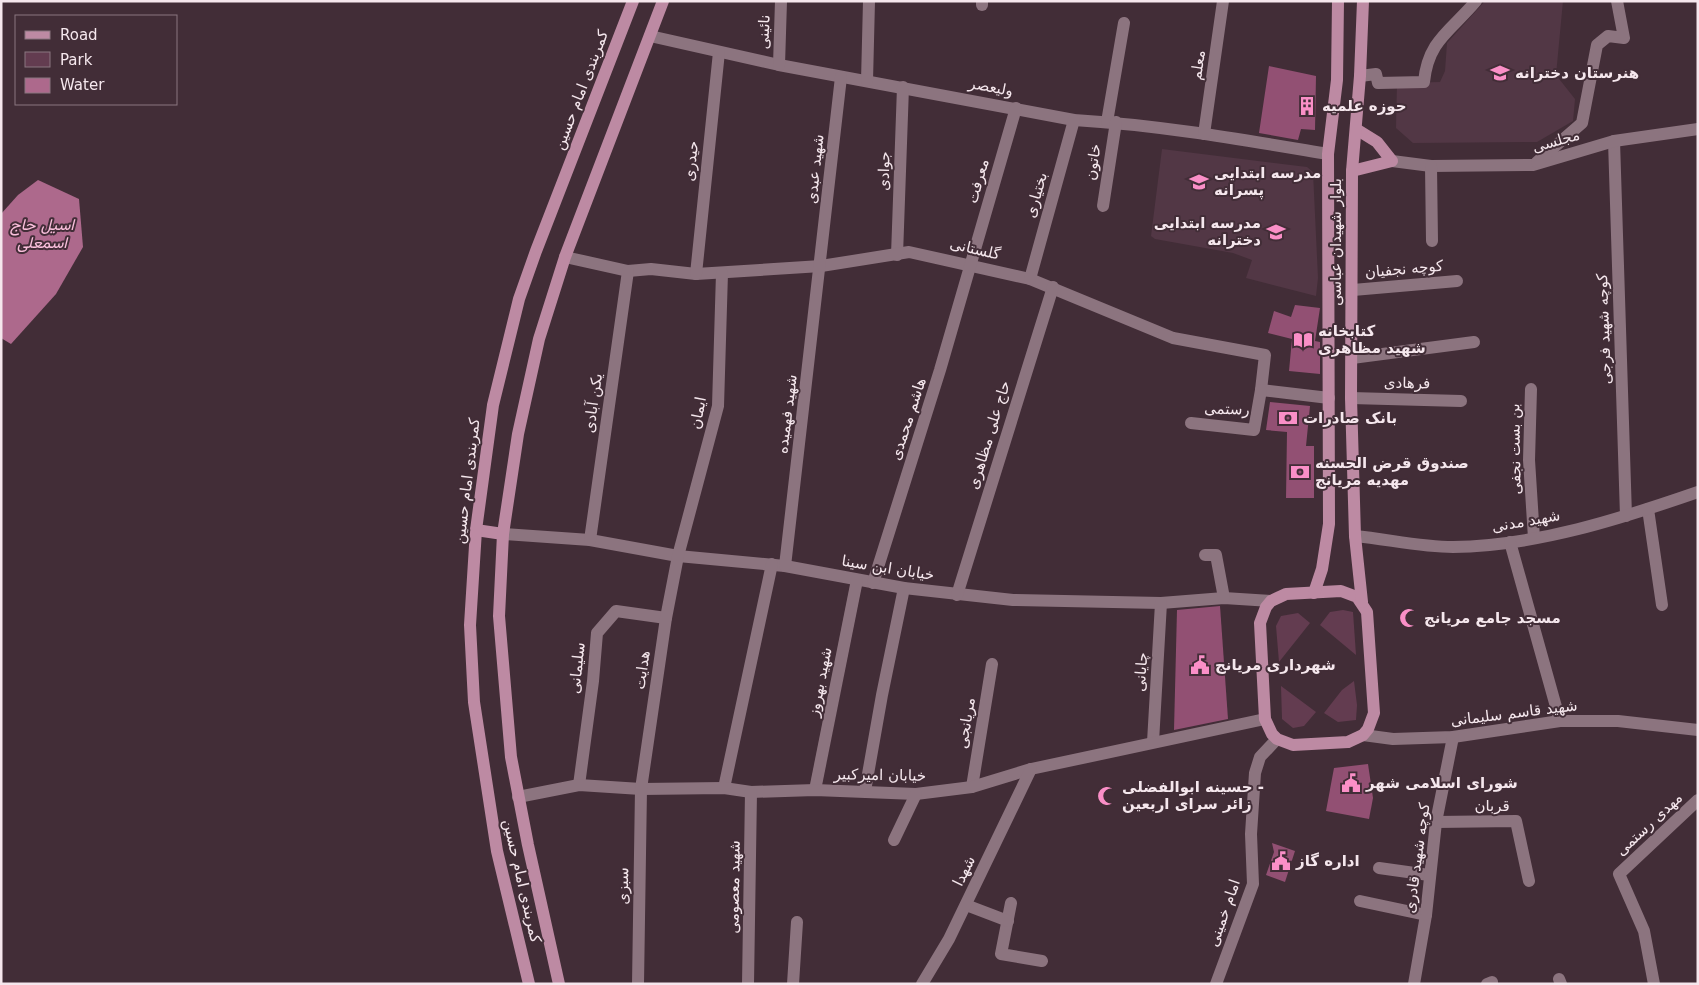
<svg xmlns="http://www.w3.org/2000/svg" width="1699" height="985" font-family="'DejaVu Sans',Vazirmatn,sans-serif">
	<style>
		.built { fill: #523745 }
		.green { fill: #633c50 }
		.water { fill: #ad698c }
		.building { fill: #925073 }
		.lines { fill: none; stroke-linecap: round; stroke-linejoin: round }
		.minor { stroke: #8c747f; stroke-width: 12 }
		.major { stroke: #bd8aa3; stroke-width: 12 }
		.labels { text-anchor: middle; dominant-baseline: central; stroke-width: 4; stroke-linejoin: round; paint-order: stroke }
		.street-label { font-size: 15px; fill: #f5e7ed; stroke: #422d37 }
		.poi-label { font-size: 15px; font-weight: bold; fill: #f5e7ed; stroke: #422d37; text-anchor: start }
		.water-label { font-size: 16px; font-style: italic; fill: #fbc0dd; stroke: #422d37 }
	</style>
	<rect width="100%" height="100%" fill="#422d37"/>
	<g class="built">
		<path d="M1485 1H1563L1556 75 1575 99 1573 121 1537 142 1413 143 1396 128 1397 83 1440 82 1445 71 1447 43Z"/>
		<path d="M1162 149 1307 167 1313 172 1318 278 1316 296 1246 278 1252 260 1233 253 1155 239 1151 236Z"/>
	</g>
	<g class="green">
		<path d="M1343 610 1353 612 1356 655 1320 625 1330 612Z"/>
		<path d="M1298 613 1310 623 1279 662 1276 626 1281 616Z"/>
		<path d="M1354 681 1357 705 1356 720 1338 722 1324 713 1342 690Z"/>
		<path d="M1281 686 1316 712 1304 726 1293 728 1282 719Z"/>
	</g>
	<path class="water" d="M38 180 79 199 83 247 56 294 11 344 1 338V214L18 195Z"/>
	<g class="building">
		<path d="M1269 66 1316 76 1315 130 1301 129 1298 140 1259 133Z"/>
		<path d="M1295 305 1320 308 1315 341 1320 342V374L1289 371 1292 339 1268 333 1274 311 1291 317Z"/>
		<path d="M1270 402 1310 406 1306 446H1314V498H1286L1287 432 1266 430Z"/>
		<path d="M1220 606 1228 719 1174 730 1177 610Z"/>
		<path d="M1368 764 1373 798 1369 819 1326 811 1334 768Z"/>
		<path d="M1272 843 1295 851 1285 882 1266 875 1274 852Z"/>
	</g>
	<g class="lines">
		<g class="minor">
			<path d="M982 1V5"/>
			<path d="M650 36 779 65 1074 120C1160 125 1244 140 1328 154"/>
			<path d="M779 65 781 1"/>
			<path d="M1360 76 1376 74 1378 83 1424 82C1428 40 1451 31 1476 1"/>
			<path d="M867 81 869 1"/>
			<path d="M1107 122 1124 23"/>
			<path d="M1204 134 1223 1"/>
			<path d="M1614 141 1626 516"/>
			<path d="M1392 161 1431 166 1533 165 1614 141 1698 129"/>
			<path d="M1537 162 1582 123 1597 45 1608 36 1624 38 1617 1"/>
			<path d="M1431 166 1432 241"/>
			<path d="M1103 206 1116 122"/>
			<path d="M897 255 903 87"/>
			<path d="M565 257 628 271 651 269 696 274 821 266 909 252 1030 279 1173 338 1265 355 1261 390 1329 398"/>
			<path d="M696 274 719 52"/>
			<path d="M1030 279 1074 120"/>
			<path d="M1353 290 1457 281"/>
			<path d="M1352 358 1474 342"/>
			<path d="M1531 389 1529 460 1534 538"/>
			<path d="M1351 398 1461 401"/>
			<path d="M1191 423 1254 430 1261 390"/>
			<path d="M1648 509 1662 605"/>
			<path d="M503 534 590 540 678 556 785 566 904 588 1013 600 1161 603 1224 598 1271 601"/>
			<path d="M1355 536C1387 539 1421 547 1453 547 1536 546 1620 519 1698 492"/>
			<path d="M590 540 628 271"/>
			<path d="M1510 542 1560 721"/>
			<path d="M1205 555H1216L1224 598"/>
			<path d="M785 566 841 77"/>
			<path d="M873 583 940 370 1016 108"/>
			<path d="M957 595 1053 287"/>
			<path d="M1363 735 1393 739 1453 737 1560 721H1618L1698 730"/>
			<path d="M1153 742 1161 603"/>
			<path d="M579 785 593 681 597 633 616 611 666 618"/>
			<path d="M972 787 992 664"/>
			<path d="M724 788 772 564"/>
			<path d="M815 790 857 580"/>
			<path d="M865 791 882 695 904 588"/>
			<path d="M518 797 579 785 641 789 724 788 751 792 815 790 916 794 972 787 1031 769 1265 719"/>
			<path d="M1436 822 1516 821 1529 881"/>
			<path d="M894 840 916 794"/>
			<path d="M1379 868 1429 875"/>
			<path d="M1360 901 1426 915"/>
			<path d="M1011 903 1001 954 1042 961"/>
			<path d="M966 905 1008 921"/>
			<path d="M1559 979 1561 984"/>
			<path d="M638 984 641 789 666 618 678 556 718 406 722 273"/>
			<path d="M748 984 751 792"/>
			<path d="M793 984 797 922"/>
			<path d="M922 984 949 939 1031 769"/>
			<path d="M1216 984 1253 884 1251 834 1255 773 1260 757 1277 739"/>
			<path d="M1414 984 1426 915 1436 822 1453 737"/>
			<path d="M1487 984 1492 982"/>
			<path d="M1654 984 1644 931 1619 874 1698 800"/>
		</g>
		<g class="major">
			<path d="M1352 171 1392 161 1377 142 1356 129"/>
			<path d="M476 530 503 534"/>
			<path d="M1341 591 1357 597 1367 612 1374 713 1368 729 1363 735 1348 742 1293 745 1277 739 1272 734 1265 719 1260 623 1266 607 1271 601 1286 594Z"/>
			<path d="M1314 593 1322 569 1329 524 1328 154 1337 80 1338 1"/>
			<path d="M1362 602 1355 536 1351 398 1352 171 1360 76 1363 1"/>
			<path d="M529 984 497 851 474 702 470 625 476 530 493 405 519 299 536 251 633 1"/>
			<path d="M559 984 528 845 511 757 499 616 503 534 518 434 539 339 565 257 663 1"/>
		</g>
	</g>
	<defs>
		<g id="school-bare" transform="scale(1.5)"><path d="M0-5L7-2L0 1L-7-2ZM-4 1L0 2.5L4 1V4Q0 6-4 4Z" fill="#fa8fc7" stroke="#422d37" stroke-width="2.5" paint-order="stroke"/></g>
		<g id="building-bare" transform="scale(1.5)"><path d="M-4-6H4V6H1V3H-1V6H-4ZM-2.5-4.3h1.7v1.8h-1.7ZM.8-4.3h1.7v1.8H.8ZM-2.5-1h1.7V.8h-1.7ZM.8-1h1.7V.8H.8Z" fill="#fa8fc7" stroke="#422d37" stroke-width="2.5" paint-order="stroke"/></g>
		<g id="library-bare" transform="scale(1.5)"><path d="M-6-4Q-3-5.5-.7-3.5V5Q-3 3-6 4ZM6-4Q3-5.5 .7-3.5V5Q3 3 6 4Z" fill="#fa8fc7" stroke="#422d37" stroke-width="2.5" paint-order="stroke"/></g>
		<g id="bank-bare" transform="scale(1.5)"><path d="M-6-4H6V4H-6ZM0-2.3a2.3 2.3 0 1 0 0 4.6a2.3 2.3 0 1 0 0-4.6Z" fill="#fa8fc7" stroke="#422d37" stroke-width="2.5" paint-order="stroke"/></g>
		<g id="mosque-bare" transform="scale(1.5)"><path d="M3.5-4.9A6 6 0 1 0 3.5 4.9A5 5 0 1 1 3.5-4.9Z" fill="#fa8fc7" stroke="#422d37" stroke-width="2.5" paint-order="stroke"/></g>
		<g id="civic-bare" transform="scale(1.5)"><path d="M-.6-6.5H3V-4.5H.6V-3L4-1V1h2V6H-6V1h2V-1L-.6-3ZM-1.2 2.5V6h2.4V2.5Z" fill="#fa8fc7" stroke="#422d37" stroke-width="2.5" paint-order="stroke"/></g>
	</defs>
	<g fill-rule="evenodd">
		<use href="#school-bare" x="1500" y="73"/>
		<use href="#building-bare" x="1307" y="106"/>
		<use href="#school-bare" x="1199" y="182"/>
		<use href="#school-bare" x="1276" y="232"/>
		<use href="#library-bare" x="1303" y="340"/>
		<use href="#bank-bare" x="1288" y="418"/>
		<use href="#bank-bare" x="1300" y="472"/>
		<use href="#mosque-bare" x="1409" y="618"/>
		<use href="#civic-bare" x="1200" y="665"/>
		<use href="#civic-bare" x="1351" y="783"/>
		<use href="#mosque-bare" x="1107" y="796"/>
		<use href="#civic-bare" x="1281" y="861"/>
	</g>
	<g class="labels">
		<g class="street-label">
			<text transform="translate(764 32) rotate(-88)">نائینی</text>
			<text transform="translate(1198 65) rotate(-82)">معلم</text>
			<text transform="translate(991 87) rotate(11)">ولیعصر</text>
			<text transform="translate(581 90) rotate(-69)">کمربندی امام حسین</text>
			<text transform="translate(1556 141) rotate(-16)">مجلسی</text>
			<text transform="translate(691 161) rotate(-84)">حیدری</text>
			<text transform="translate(1093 162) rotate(-81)">خاتون</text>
			<text transform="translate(815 169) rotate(-84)">شهید عبدی</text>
			<text transform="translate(884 171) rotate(-88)">جوادی</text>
			<text transform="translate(978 181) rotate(-74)">معرفت</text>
			<text transform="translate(1036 195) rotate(-74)">بختیاری</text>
			<text transform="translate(1336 242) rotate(-90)">بلوار شهیدان عباسی</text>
			<text transform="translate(975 249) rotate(13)">گلستانی</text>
			<text transform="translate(1404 269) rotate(-5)">کوچه نجفیان</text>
			<text transform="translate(1604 329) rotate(-92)">کوچه شهید فرجی</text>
			<text transform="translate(1407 383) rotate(1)">فرهادی</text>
			<text transform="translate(593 403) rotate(-82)">یکن آبادی</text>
			<text transform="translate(1227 409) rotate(2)">رستمی</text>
			<text transform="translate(698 413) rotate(-79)">ایمان</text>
			<text transform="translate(787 414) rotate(-83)">شهید فهمیده</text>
			<text transform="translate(908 419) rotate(-72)">هاشم محمدی</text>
			<text transform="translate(989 435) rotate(-73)">حاج علی مظاهری</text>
			<text transform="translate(1515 449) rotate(-91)">بن بست نجفی</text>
			<text transform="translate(467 481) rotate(-83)">کمربندی امام حسین</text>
			<text transform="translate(1526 521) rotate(-10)">شهید مدنی</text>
			<text transform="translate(888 568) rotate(9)">خیابان ابن سینا</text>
			<text transform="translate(577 668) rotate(-84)">سلیمانی</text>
			<text transform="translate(642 670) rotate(-82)">هدایت</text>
			<text transform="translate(1141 672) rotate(-86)">چایانی</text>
			<text transform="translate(820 682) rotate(-79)">شهید بهروز</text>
			<text transform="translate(1514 713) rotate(-7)">شهید قاسم سلیمانی</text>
			<text transform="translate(966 723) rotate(-81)">مریانجی</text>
			<text transform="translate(880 775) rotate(1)">خیابان امیرکبیر</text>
			<text x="1492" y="806">قربان</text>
			<text transform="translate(1649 824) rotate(-43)">مهدی رستمی</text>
			<text transform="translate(1417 858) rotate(-82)">کوچه شهید قادری</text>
			<text transform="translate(964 871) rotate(-64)">شهدا</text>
			<text transform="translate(522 881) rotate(77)">کمربندی امام حسین</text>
			<text transform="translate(623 886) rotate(-89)">سبزی</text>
			<text transform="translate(734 887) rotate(-89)">شهید معصومی</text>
			<text transform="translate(1224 913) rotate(-71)">امام خمینی</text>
		</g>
		<g class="poi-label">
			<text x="1515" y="73">هنرستان دخترانه</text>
			<text x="1322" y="106">حوزه علمیه</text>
			<text x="1214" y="173">مدرسه ابتدایی<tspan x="1214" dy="17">پسرانه</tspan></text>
			<text x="1261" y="223" text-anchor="end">مدرسه ابتدایی<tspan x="1261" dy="17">دخترانه</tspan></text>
			<text x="1318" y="331">کتابخانه<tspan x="1318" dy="17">شهید مظاهری</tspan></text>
			<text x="1303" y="418">بانک صادرات</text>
			<text x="1315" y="463">صندوق قرض الحسنه<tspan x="1315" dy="17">مهدیه مریانج</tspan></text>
			<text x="1424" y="618">مسجد جامع مریانج</text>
			<text x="1215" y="665">شهرداری مریانج</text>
			<text x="1366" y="783">شورای اسلامی شهر</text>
			<text x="1122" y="787">حسینه ابوالفضلی -<tspan x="1122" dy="17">زائر سرای اربعین</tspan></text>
			<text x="1296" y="861">اداره گاز</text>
		</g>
		<g class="water-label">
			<text x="42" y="224">اسیل حاج<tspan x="42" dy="18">اسمعلی</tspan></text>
		</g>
	</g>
	<rect width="1699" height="985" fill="none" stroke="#f5e7ed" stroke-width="5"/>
	<rect x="15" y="15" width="162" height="90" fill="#422d37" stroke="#8a7780"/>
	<rect x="25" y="31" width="25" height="8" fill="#bd8aa3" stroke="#8a7780"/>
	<text x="60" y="40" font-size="15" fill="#f5e7ed">Road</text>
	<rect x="25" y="52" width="25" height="15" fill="#633c50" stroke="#8a7780"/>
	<text x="60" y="65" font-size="15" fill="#f5e7ed">Park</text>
	<rect x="25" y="78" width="25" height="15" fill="#ad698c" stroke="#8a7780"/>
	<text x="60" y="90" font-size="15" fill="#f5e7ed">Water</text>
</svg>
